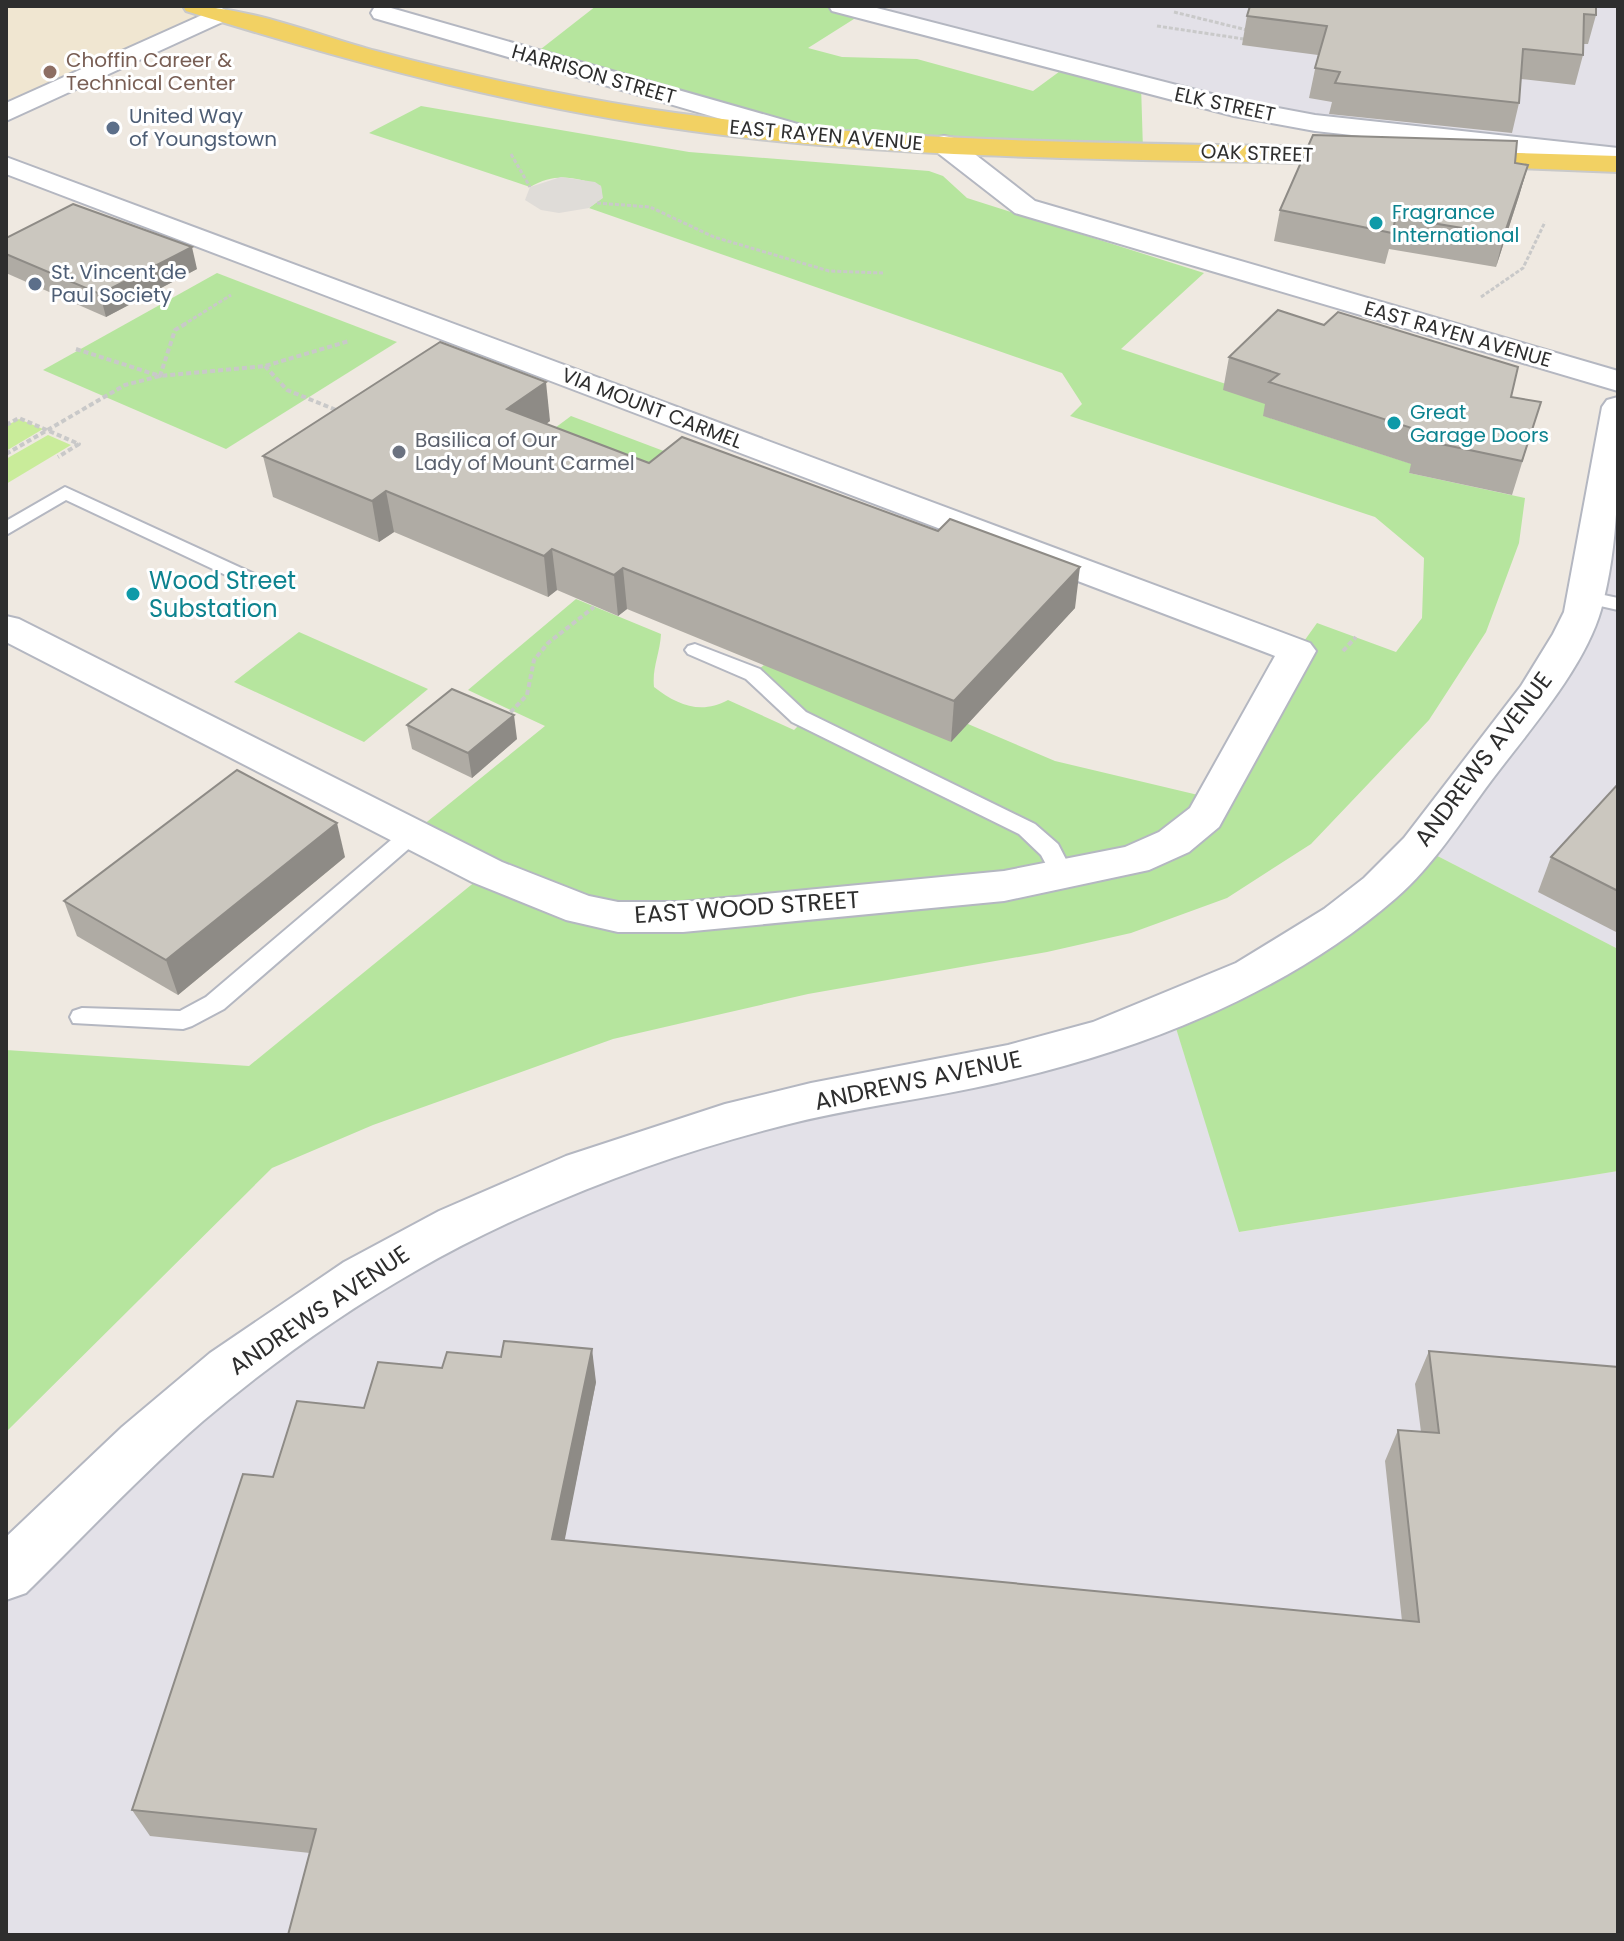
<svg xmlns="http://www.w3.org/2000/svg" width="1624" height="1941" font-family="Poppins,sans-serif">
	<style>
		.industrial { fill: #e3e1e8 }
		.education { fill: #f0e6d1 }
		.green { fill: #b6e59e }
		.pitch { fill: #c9ec9a }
		.plaza { fill: #dfdcd8 }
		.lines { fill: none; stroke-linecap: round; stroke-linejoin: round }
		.service-casing { stroke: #b4b7c1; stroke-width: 4 }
		.minor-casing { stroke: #b4b7c1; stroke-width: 4 }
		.tertiary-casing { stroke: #b4b7c1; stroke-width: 4 }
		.primary-casing { stroke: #c9c9c9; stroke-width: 4 }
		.path-far1 { stroke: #c9c9c9; stroke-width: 3; stroke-dasharray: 4 2; stroke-linecap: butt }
		.path { stroke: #c9c9c9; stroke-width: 4; stroke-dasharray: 5 3; stroke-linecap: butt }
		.service { fill: #fff; fill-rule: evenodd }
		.minor { fill: #fff; fill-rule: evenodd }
		.tertiary { fill: #fff; fill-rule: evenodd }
		.primary { fill: #f2d163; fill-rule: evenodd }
		.wall { fill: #afaba4 }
		.shaded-wall { fill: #8e8b86 }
		.building { fill: #cbc7bf; stroke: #8e8b86; stroke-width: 2 }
		.education-dot { fill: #8d6e63; stroke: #fff; stroke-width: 3 }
		.service-dot { fill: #5c6f8a; stroke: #fff; stroke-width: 3 }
		.culture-dot { fill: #0f9aa8; stroke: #fff; stroke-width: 3 }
		.worship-dot { fill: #6b7280; stroke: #fff; stroke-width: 3 }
		.labels { text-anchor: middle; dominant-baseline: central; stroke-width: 6; stroke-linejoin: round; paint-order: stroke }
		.far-education-label { font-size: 20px; fill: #785e54; stroke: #fff; text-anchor: start }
		.far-street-label { font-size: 20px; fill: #2e2e2e; stroke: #fff }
		.far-service-label { font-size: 20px; fill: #4e5e75; stroke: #fff; text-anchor: start }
		.far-culture-label { font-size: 20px; fill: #0d838f; stroke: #fff; text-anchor: start }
		.far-worship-label { font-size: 20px; fill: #5b616d; stroke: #fff; text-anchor: start }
		.culture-label { font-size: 24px; fill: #0d838f; stroke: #fff; text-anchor: start }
		.street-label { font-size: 24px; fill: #2e2e2e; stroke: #fff }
	</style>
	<rect width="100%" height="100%" fill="#efe9e1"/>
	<g class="industrial">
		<path d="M894 6H1618V156L1315 123 879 16Z"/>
		<path d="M1618 407V949L1418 846 1572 636Z"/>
		<path d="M1171 1012 1240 1232 1618 1171V1935H6V1574L183 1406 551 1182Z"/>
	</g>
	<path class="education" d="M6 6H195L220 14 6 113Z"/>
	<g class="green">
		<path d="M596 6H841L865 12 808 48 842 57 917 59 1033 91 1067 66 1141 85 1143 150 838 138 532 56Z"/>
		<path d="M421 106 689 152 929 171 943 176 967 198 1204 273 1121 349 1229 385 1273 407 1264 416 1412 464 1409 473 1525 498 1519 543 1486 632 1429 720 1311 844 1227 898 1131 933 1047 952 808 994 613 1039 373 1125 272 1168 6 1432V1050L249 1066 487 872 412 834 545 726 468 690 576 599 661 634C660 653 652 668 654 687 677 705 701 715 728 700L794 730 804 720 753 674 764 665 968 724 1055 761 1215 799 1297 651 1317 623 1396 652 1422 618 1424 558 1375 517 1070 416 1082 404 1062 373 589 208 602 198 601 186C576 177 555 172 530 187L369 133Z"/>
		<path d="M217 273 397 342 226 449 43 370Z"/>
		<path d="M571 416 669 453 615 496 516 457Z"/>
		<path d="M299 632 428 689 364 742 234 682Z"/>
		<path d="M1418 846 1618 949V1171L1239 1232 1171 1012Z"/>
	</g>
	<g class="pitch">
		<path d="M19 419 43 429 6 451V426Z"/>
		<path d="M48 435 71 445 6 484V459Z"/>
	</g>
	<path class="plaza" d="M561 177 595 182 601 186 603 198 589 208 559 213 541 210 525 200 530 187Z"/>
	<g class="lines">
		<g class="service-casing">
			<g id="service">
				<path d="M65 487 261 577 264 581 261 585H247L66 500 6 535V521Z"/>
				<path d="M1585 591 1618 598V610L1578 601 1575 597 1578 593Z"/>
				<path d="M695 644 760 669 806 712 1035 824 1058 844 1074 875 1071 881H1055L1041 855 1019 834 792 722 746 679 688 654 685 650 688 646Z"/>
				<path d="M412 826 420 829 423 834 420 839 224 1009 192 1026 183 1029 73 1023 70 1017 73 1011 82 1008 180 1011 206 997 404 829Z"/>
			</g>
		</g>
		<g class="minor-casing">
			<g id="minor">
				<path d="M384 6 815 129 819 135 815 141H797L374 18 371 13 374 8Z"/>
				<path d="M829 6H869L1235 100 1315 115 1618 148V164L1315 131 1234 116 832 11Z"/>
				<path d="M220 7 232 14 229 19 6 121V103Z"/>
				<path d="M944 136 954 138 1035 201 1618 371V391L1015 213 934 150 931 144 934 138Z"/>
				<path d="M6 157 1310 643 1316 651 1219 827 1189 852 1149 870 1004 901 683 932H618L566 920 472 882 6 642V616L19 619 502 862 589 896 618 902H683L1004 871 1125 847 1159 832 1190 808 1275 656 6 174Z"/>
			</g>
		</g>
		<g class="tertiary-casing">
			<path id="tertiary" d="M1618 397C1618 468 1620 541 1601 610 1584 669 1527 733 1491 781 1461 821 1434 865 1396 898 1287 993 1142 1050 1001 1082 928 1099 853 1107 781 1126 694 1148 609 1178 528 1214 410 1266 301 1338 203 1421 141 1475 85 1535 26 1593L6 1600V1537L122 1427 210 1353 344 1262 439 1211 566 1156 725 1104 811 1083 1008 1045 1093 1022 1236 963 1324 909 1364 878 1404 838 1521 686 1553 634 1564 612 1602 407 1607 400Z"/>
		</g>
		<g class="primary-casing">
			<g id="primary">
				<path d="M183 6C248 6 313 34 376 51 465 75 556 94 648 109 885 145 1126 142 1365 148L1375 150 1379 156 1375 162 1365 164C1148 159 930 161 715 134 535 112 359 65 186 11Z"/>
				<path d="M1454 151 1618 156V172L1444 165 1440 159 1444 153Z"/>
			</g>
		</g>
		<g class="path-far1">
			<path d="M1174 12 1247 30"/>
			<path d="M1157 26 1244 39"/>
			<path d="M511 154 530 187"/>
			<path d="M597 203 650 207 714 237 829 271 883 273"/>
			<path d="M1481 297 1523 268 1545 222"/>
			<path d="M183 325 231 295"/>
		</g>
		<g class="path">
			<path d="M76 349 160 376 175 330 187 323"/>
			<path d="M265 366 287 390 341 412"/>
			<path d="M6 425 19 418 79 444 58 457"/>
			<path d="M6 454 125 385 160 376 265 366 349 341"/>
			<path d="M1343 651 1356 637"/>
			<path d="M505 718 527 695 534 660 548 643 594 607"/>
		</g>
		<use href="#service" class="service"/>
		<use href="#minor" class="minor"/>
		<use href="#tertiary" class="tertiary"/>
		<use href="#primary" class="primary"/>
	</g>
	<g class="wall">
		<path d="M1596 6V15L1588 44H1583V55L1575 85 1521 79 1519 103 1512 133 1329 114 1332 102 1309 98 1318 55 1242 45 1247 16Z"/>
		<path d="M1515 163 1528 165 1519 196 1496 267 1389 249 1385 264 1274 241 1280 210Z"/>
		<path d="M6 238 197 269 106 317 6 273Z"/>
		<path d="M1229 357 1511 397 1541 402 1512 495 1409 473 1411 464 1263 416 1265 404 1223 390Z"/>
		<path d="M550 421 546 424 649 463 938 531 1075 608 951 742 627 609 618 616 557 590 548 597 394 532 379 542 273 497 263 456Z"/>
		<path d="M407 725 517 739 472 778 412 749Z"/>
		<path d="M1618 784V933L1538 892 1551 857Z"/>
		<path d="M345 857 178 995 77 936 64 901Z"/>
		<path d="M1429 1351 1618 1935 310 1853 150 1836 132 1810 273 1477 364 1408 596 1382 564 1540 1402 1621 1385 1461 1398 1430 1421 1432 1415 1384Z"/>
	</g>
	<g class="shaded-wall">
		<path d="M1528 165 1519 196 1496 267 1504 235Z"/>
		<path d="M192 247 197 269 106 317 100 294Z"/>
		<path d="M546 382 550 421 512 449 507 409Z"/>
		<path d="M386 491 394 532 379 542 372 501Z"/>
		<path d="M552 549 557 590 548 597 544 556Z"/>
		<path d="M1080 567 1075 608 951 742 954 701Z"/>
		<path d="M623 568 627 609 618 616 614 575Z"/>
		<path d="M514 715 517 739 472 778 468 753Z"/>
		<path d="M337 823 345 857 178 995 166 960Z"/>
		<path d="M592 1349 596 1382 559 1569 552 1539Z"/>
	</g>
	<g class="building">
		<path d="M1250 6H1596V15L1584 14 1583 55 1523 49 1519 103 1335 83 1340 72 1315 68 1327 26 1247 16Z"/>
		<path d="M1313 135 1517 141 1515 163 1528 165 1504 235 1396 217 1392 233 1280 210Z"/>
		<path d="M73 204 192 247 100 294 6 254V238Z"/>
		<path d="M1278 310 1324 325 1338 312 1518 367 1511 397 1541 402 1522 461 1417 439 1421 431 1269 382 1279 374 1229 357Z"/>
		<path d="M440 342 546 382 507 409 649 463 682 437 938 531 950 519 1080 567 954 701 623 568 614 575 552 549 544 556 386 491 372 501 263 456Z"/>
		<path d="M452 689 514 715 468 753 407 725Z"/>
		<path d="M237 770 337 823 166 960 64 901Z"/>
		<path d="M1618 784V891L1551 857Z"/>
		<path d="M504 1341 592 1349 552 1539 1419 1622 1398 1430 1439 1433 1429 1351 1618 1367V1935H288L316 1829 132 1810 243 1474 273 1477 297 1401 364 1408 378 1362 442 1368 447 1352 501 1357Z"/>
	</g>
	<circle class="education-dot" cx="50" cy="72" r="8"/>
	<g class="service-dot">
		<circle cx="113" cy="128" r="8"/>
		<circle cx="35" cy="284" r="8"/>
	</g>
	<g class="culture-dot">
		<circle cx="1376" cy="223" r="8"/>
		<circle cx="1394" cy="423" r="8"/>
		<circle cx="133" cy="594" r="8"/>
	</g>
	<circle class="worship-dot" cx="399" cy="452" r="8"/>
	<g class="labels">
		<g class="far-education-label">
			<text x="66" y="60">Choffin Career &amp;<tspan x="66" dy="23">Technical Center</tspan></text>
		</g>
		<g class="far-street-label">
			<text transform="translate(594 74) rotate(16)">HARRISON STREET</text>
			<text transform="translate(1225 104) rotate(12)">ELK STREET</text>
			<text transform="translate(826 135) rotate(5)">EAST RAYEN AVENUE</text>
			<text transform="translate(1257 153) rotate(2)">OAK STREET</text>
			<text transform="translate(1458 334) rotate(16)">EAST RAYEN AVENUE</text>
			<text transform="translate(652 408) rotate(21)">VIA MOUNT CARMEL</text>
		</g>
		<g class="far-service-label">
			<text x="129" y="116">United Way<tspan x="129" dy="23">of Youngstown</tspan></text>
			<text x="51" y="272">St. Vincent de<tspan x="51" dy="23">Paul Society</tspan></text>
		</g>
		<g class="far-culture-label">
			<text x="1392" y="212">Fragrance<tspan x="1392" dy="23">International</tspan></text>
			<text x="1410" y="412">Great<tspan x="1410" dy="23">Garage Doors</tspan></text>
		</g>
		<g class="far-worship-label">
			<text x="415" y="440">Basilica of Our<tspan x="415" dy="23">Lady of Mount Carmel</tspan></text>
		</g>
		<g class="culture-label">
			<text x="149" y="580">Wood Street<tspan x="149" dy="28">Substation</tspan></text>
		</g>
		<g class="street-label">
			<text transform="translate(1483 759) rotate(-53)">ANDREWS AVENUE</text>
			<text transform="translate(747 907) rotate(-4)">EAST WOOD STREET</text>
			<text transform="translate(918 1080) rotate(-12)">ANDREWS AVENUE</text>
			<text transform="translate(319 1310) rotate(-34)">ANDREWS AVENUE</text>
		</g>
	</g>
	<rect width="1624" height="1941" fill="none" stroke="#2e2e2e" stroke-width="16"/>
</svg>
